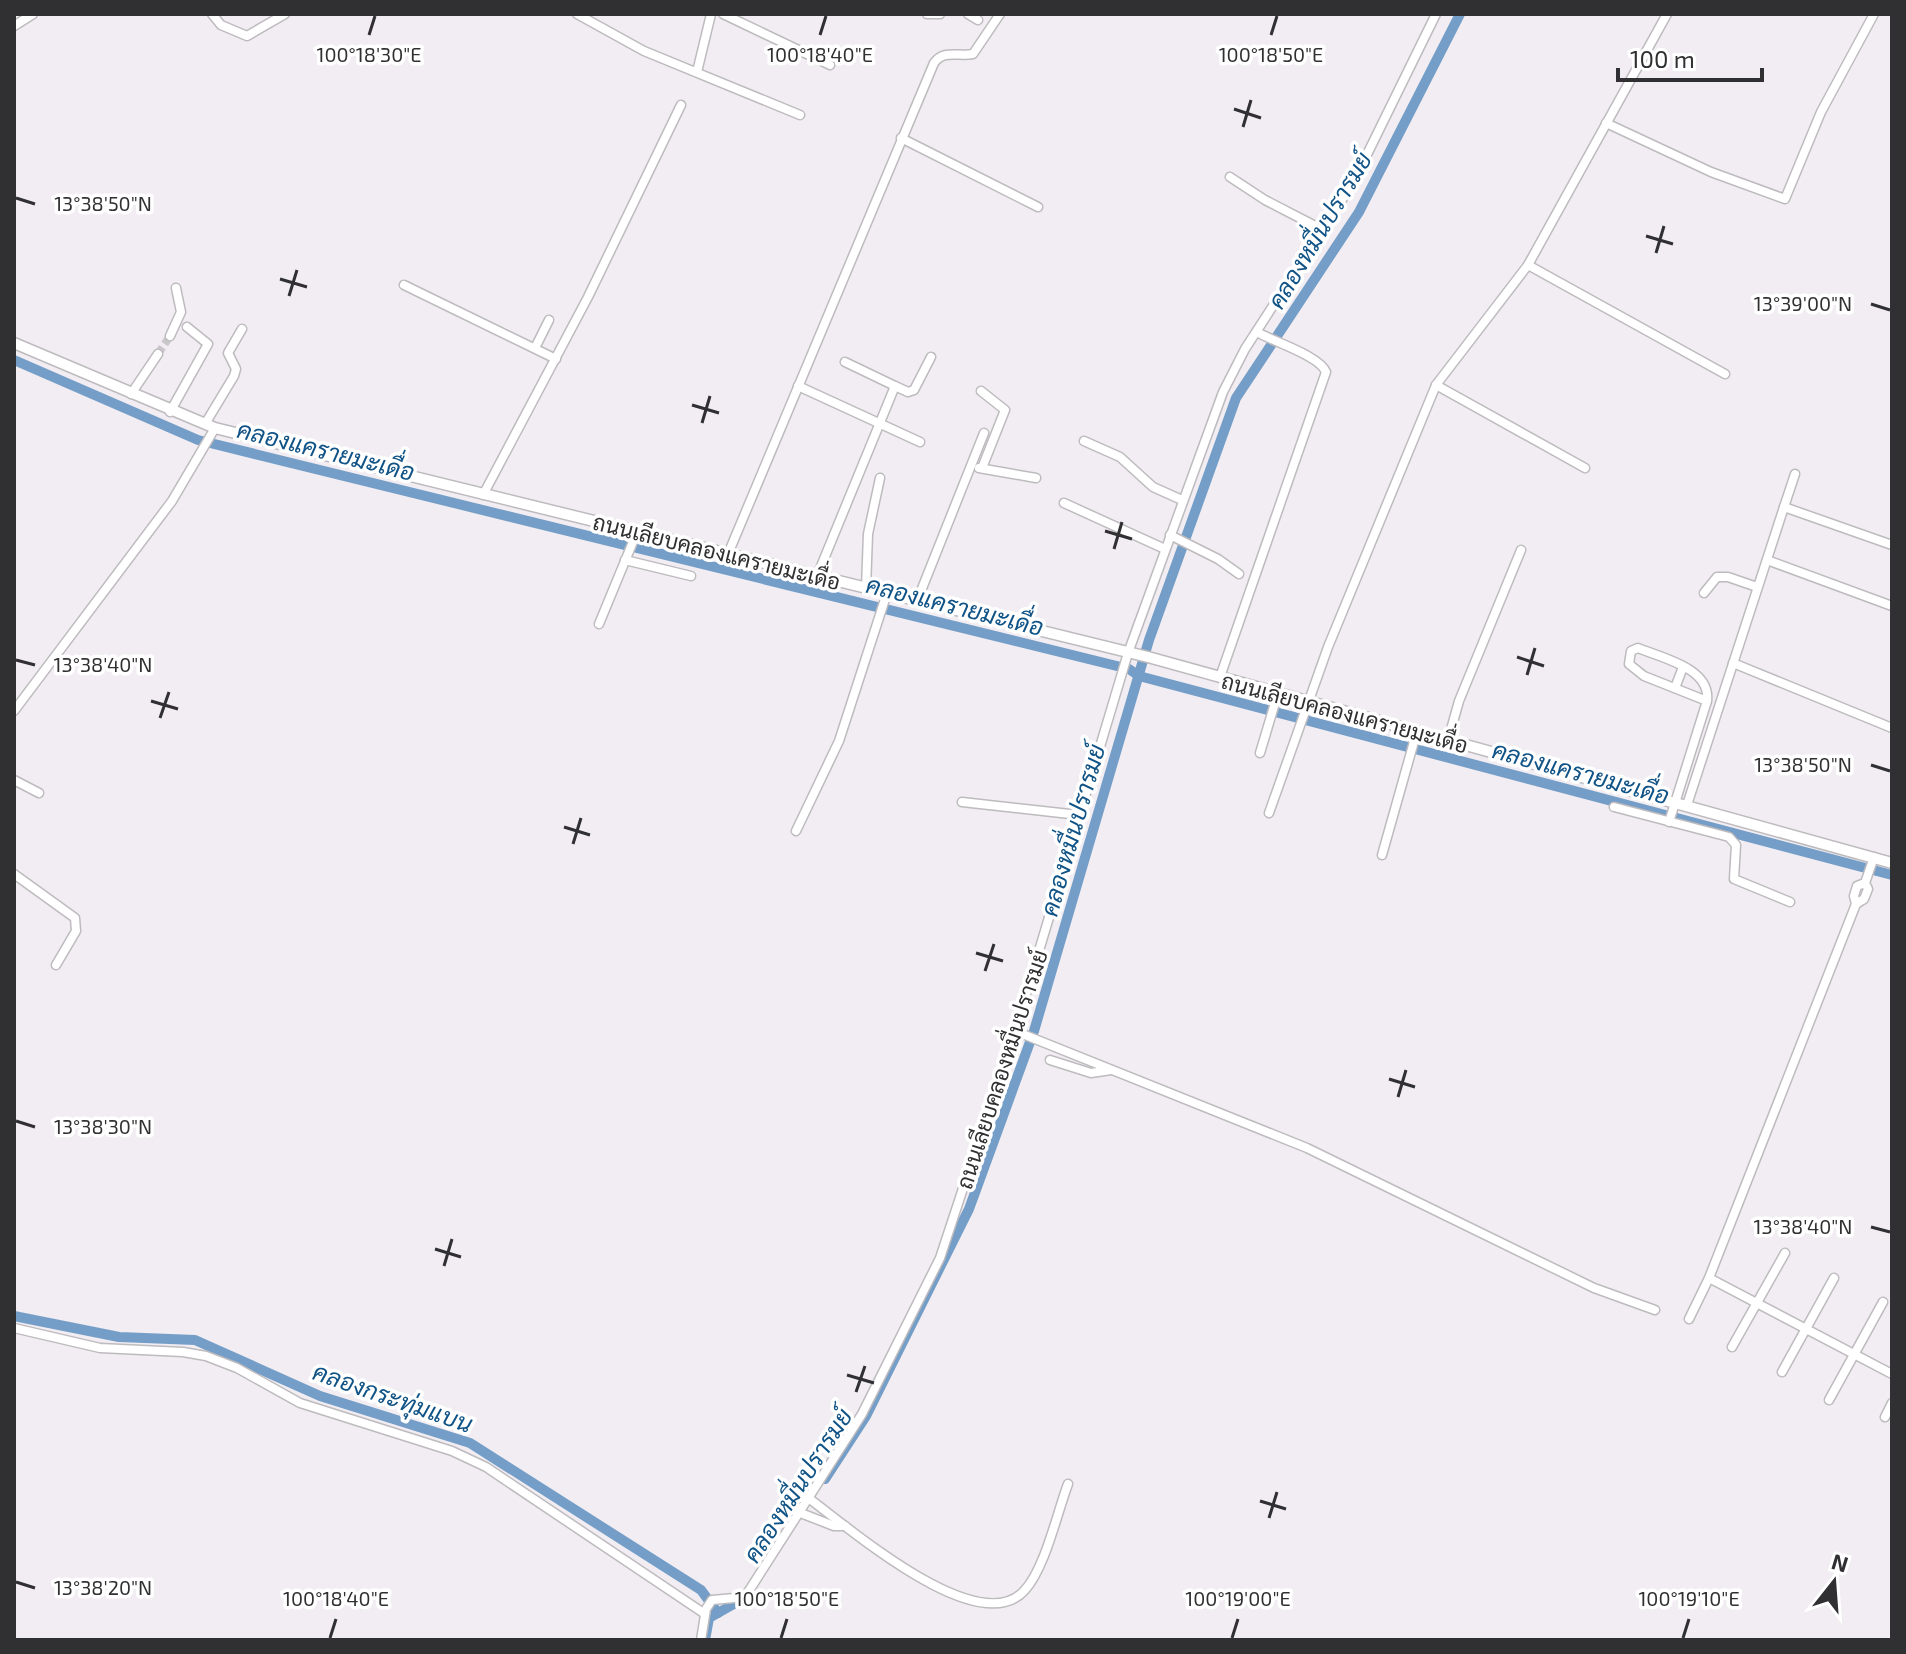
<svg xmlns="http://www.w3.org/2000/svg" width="1906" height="1654" font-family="'Exo 2',Sarabun,sans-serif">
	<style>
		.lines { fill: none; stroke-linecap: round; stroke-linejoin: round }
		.canal { stroke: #749ec7; stroke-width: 10 }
		.minor-tunnel { stroke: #cac7cb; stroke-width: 8; stroke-dasharray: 8 4; stroke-linecap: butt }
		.minor-casing { stroke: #bebbbf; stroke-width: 11 }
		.tertiary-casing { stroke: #bebbbf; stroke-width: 13 }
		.minor { stroke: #fff; stroke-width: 8 }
		.tertiary { stroke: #fff; stroke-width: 10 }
		.ticks { fill: none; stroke: #302f31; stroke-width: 3 }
		.labels { text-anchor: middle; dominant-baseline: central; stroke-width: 7; stroke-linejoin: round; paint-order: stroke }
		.street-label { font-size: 22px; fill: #302f31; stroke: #fff }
		.water-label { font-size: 24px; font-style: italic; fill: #105386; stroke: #fff }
		.ticks-label { font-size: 20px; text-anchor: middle; fill: #302f31; stroke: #fff; stroke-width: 7; stroke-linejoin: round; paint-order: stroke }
	</style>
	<rect width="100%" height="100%" fill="#f1edf2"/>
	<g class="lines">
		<g class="canal">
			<path d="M14 360 198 440 1129 669 1139 676 1892 875"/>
			<path d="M14 1316 119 1337 195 1340 320 1396 470 1443 701 1590 718 1613"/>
			<path d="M825 1479 866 1416 969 1209 1034 1031 1149 640 1236 398 1359 212 1460 14"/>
			<path d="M705 1640 709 1618 748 1596"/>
		</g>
		<path class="minor-tunnel" d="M158 354 170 336"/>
		<g class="minor-casing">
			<g id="minor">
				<path d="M212 14 221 25 247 36 285 14"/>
				<path d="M577 14 644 51 800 115"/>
				<path d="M723 14 830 65"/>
				<path d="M927 14H940"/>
				<path d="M968 14 978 20"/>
				<path d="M14 26 33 14"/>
				<path d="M697 72 711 14"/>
				<path d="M1606 123 1711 172 1785 199 1821 112 1874 14"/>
				<path d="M901 138 1038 207"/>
				<path d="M1230 177 1265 200 1323 230"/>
				<path d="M1528 265 1725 374"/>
				<path d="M404 285 556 359"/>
				<path d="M170 336 181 312 176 288"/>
				<path d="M535 348 549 320"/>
				<path d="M845 362 895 386"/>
				<path d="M1436 385 1585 468"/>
				<path d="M798 386 920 442"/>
				<path d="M981 391 1005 410 982 468"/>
				<path d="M131 394 158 354"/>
				<path d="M170 412 208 344 187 327"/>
				<path d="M205 424 234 376 236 369 228 353 242 329"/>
				<path d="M1084 441 1120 457 1153 487 1182 500"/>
				<path d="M979 468 1036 478"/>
				<path d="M483 495 588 297 681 105"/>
				<path d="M1064 503 1165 549"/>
				<path d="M1784 507 1795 474"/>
				<path d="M1170 535 1218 559 1239 574"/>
				<path d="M728 554 934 63C944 49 958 57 973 54L1000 14"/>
				<path d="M625 560 691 576"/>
				<path d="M1767 560 1892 606"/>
				<path d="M817 576 895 386 908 392 914 390 931 357"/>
				<path d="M866 588 868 534 880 478"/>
				<path d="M1704 593 1717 577H1728L1757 587"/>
				<path d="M917 601 984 433"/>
				<path d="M599 624 637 532"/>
				<path d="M1733 663 1892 728"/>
				<path d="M1220 677 1326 372C1320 356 1274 342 1257 332"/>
				<path d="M1675 688 1683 667"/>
				<path d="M14 711 172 501 215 428"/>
				<path d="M1448 740 1459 701 1521 550"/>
				<path d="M1260 753 1278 693"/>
				<path d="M14 780 39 793"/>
				<path d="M962 802 1079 815"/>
				<path d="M1687 805 1784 507 1892 545"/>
				<path d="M1614 807 1729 837 1736 845 1734 879 1790 902"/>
				<path d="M1269 813 1328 647 1436 385 1528 265 1667 14"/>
				<path d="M1669 822 1707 701C1711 668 1662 658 1638 648L1631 651 1629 664 1644 676 1707 701"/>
				<path d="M796 831 839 741 887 593"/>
				<path d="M1382 855 1417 731"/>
				<path d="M14 874 75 918 76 931 56 965"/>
				<path d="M1856 904 1864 899 1868 889 1865 883 1874 857"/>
				<path d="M1015 1031 1307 1148 1594 1288 1655 1310"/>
				<path d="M1050 1060 1091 1073 1111 1070"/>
				<path d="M1709 1278 1892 1374"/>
				<path d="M1689 1319 1709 1278 1856 904 1854 896 1857 886 1865 883"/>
				<path d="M14 1328 100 1348 183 1352 206 1356 237 1368 300 1403 452 1451 486 1467 705 1614"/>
				<path d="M1732 1347 1785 1253"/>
				<path d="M1782 1372 1834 1278"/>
				<path d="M1829 1400 1883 1302"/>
				<path d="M1885 1417 1892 1403"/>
				<path d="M807 1497C846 1525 977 1641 1024 1591 1045 1569 1057 1513 1068 1484"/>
				<path d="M798 1512 834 1526H845"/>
				<path d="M701 1640 706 1609 712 1600 745 1597 862 1414 940 1258 1015 1031 1128 653 1223 392 1245 349 1354 181 1436 14"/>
			</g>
		</g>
		<g class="tertiary-casing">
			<path id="tertiary" d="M14 343 215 428 1148 657 1892 863"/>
		</g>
		<use href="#minor" class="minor"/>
		<use href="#tertiary" class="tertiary"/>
	</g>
	<path class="ticks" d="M369 35 375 16M820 35 826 16M1271 35 1277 16M1234 109 1261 118M1243 127 1251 100M16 198 35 204M1646 236 1673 244M1656 253 1664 226M280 279 307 287M289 296 297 270M1871 304 1890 310M692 405 719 413M702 423 710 396M1105 531 1132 539M1114 549 1122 522M1517 657 1544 666M16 660 35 665M1527 675 1535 648M151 701 178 709M160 718 169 692M1871 765 1890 771M564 827 590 835M573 844 581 818M976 953 1003 961M985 971 994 944M1389 1079 1415 1087M1398 1097 1406 1070M16 1121 35 1127M1871 1227 1890 1232M435 1249 461 1257M444 1266 452 1239M847 1375 874 1383M856 1392 865 1366M1260 1501 1286 1509M1269 1518 1277 1492M16 1582 35 1588M330 1638 336 1619M781 1638 787 1619M1232 1638 1238 1619M1683 1638 1689 1619"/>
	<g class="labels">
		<g class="street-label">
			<text transform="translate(717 551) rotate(14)">ถนนเลียบคลองแครายมะเดื่อ</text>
			<text transform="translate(1345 712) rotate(15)">ถนนเลียบคลองแครายมะเดื่อ</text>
			<text transform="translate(1001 1069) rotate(-72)">ถนนเลียบคลองหมื่นปรารมย์</text>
		</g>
		<g class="water-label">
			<text transform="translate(1319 230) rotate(-59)">คลองหมื่นปรารมย์</text>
			<text transform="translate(326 450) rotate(14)">คลองแครายมะเดื่อ</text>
			<text transform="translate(955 605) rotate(14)">คลองแครายมะเดื่อ</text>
			<text transform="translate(1581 772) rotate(15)">คลองแครายมะเดื่อ</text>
			<text transform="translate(1072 830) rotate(-74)">คลองหมื่นปรารมย์</text>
			<text transform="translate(393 1397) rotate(19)">คลองกระทุ่มแบน</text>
			<text transform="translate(797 1485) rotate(-57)">คลองหมื่นปรารมย์</text>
		</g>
	</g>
	<g class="ticks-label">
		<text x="369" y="62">100°18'30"E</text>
		<text x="820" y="62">100°18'40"E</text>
		<text x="1271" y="62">100°18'50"E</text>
		<text x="103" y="211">13°38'50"N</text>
		<text x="1803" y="311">13°39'00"N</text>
		<text x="103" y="672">13°38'40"N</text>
		<text x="1803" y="772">13°38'50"N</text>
		<text x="103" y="1134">13°38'30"N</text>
		<text x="1803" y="1234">13°38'40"N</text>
		<text x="103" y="1595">13°38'20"N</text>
		<text x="336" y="1606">100°18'40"E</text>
		<text x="787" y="1606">100°18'50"E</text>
		<text x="1238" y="1606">100°19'00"E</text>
		<text x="1689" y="1606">100°19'10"E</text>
	</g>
	<rect width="1906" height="1654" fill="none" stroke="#302f31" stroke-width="32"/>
	<g transform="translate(1834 1582) rotate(17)" stroke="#ffffff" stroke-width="6" paint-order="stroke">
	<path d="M0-6L14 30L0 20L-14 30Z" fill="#302f31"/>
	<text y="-12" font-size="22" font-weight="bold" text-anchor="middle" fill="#302f31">N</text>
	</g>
	<path d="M1618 68v12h144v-12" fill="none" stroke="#302f31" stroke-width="4"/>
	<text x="1630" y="68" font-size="24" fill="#302f31" stroke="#ffffff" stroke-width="6" paint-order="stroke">100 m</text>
</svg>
